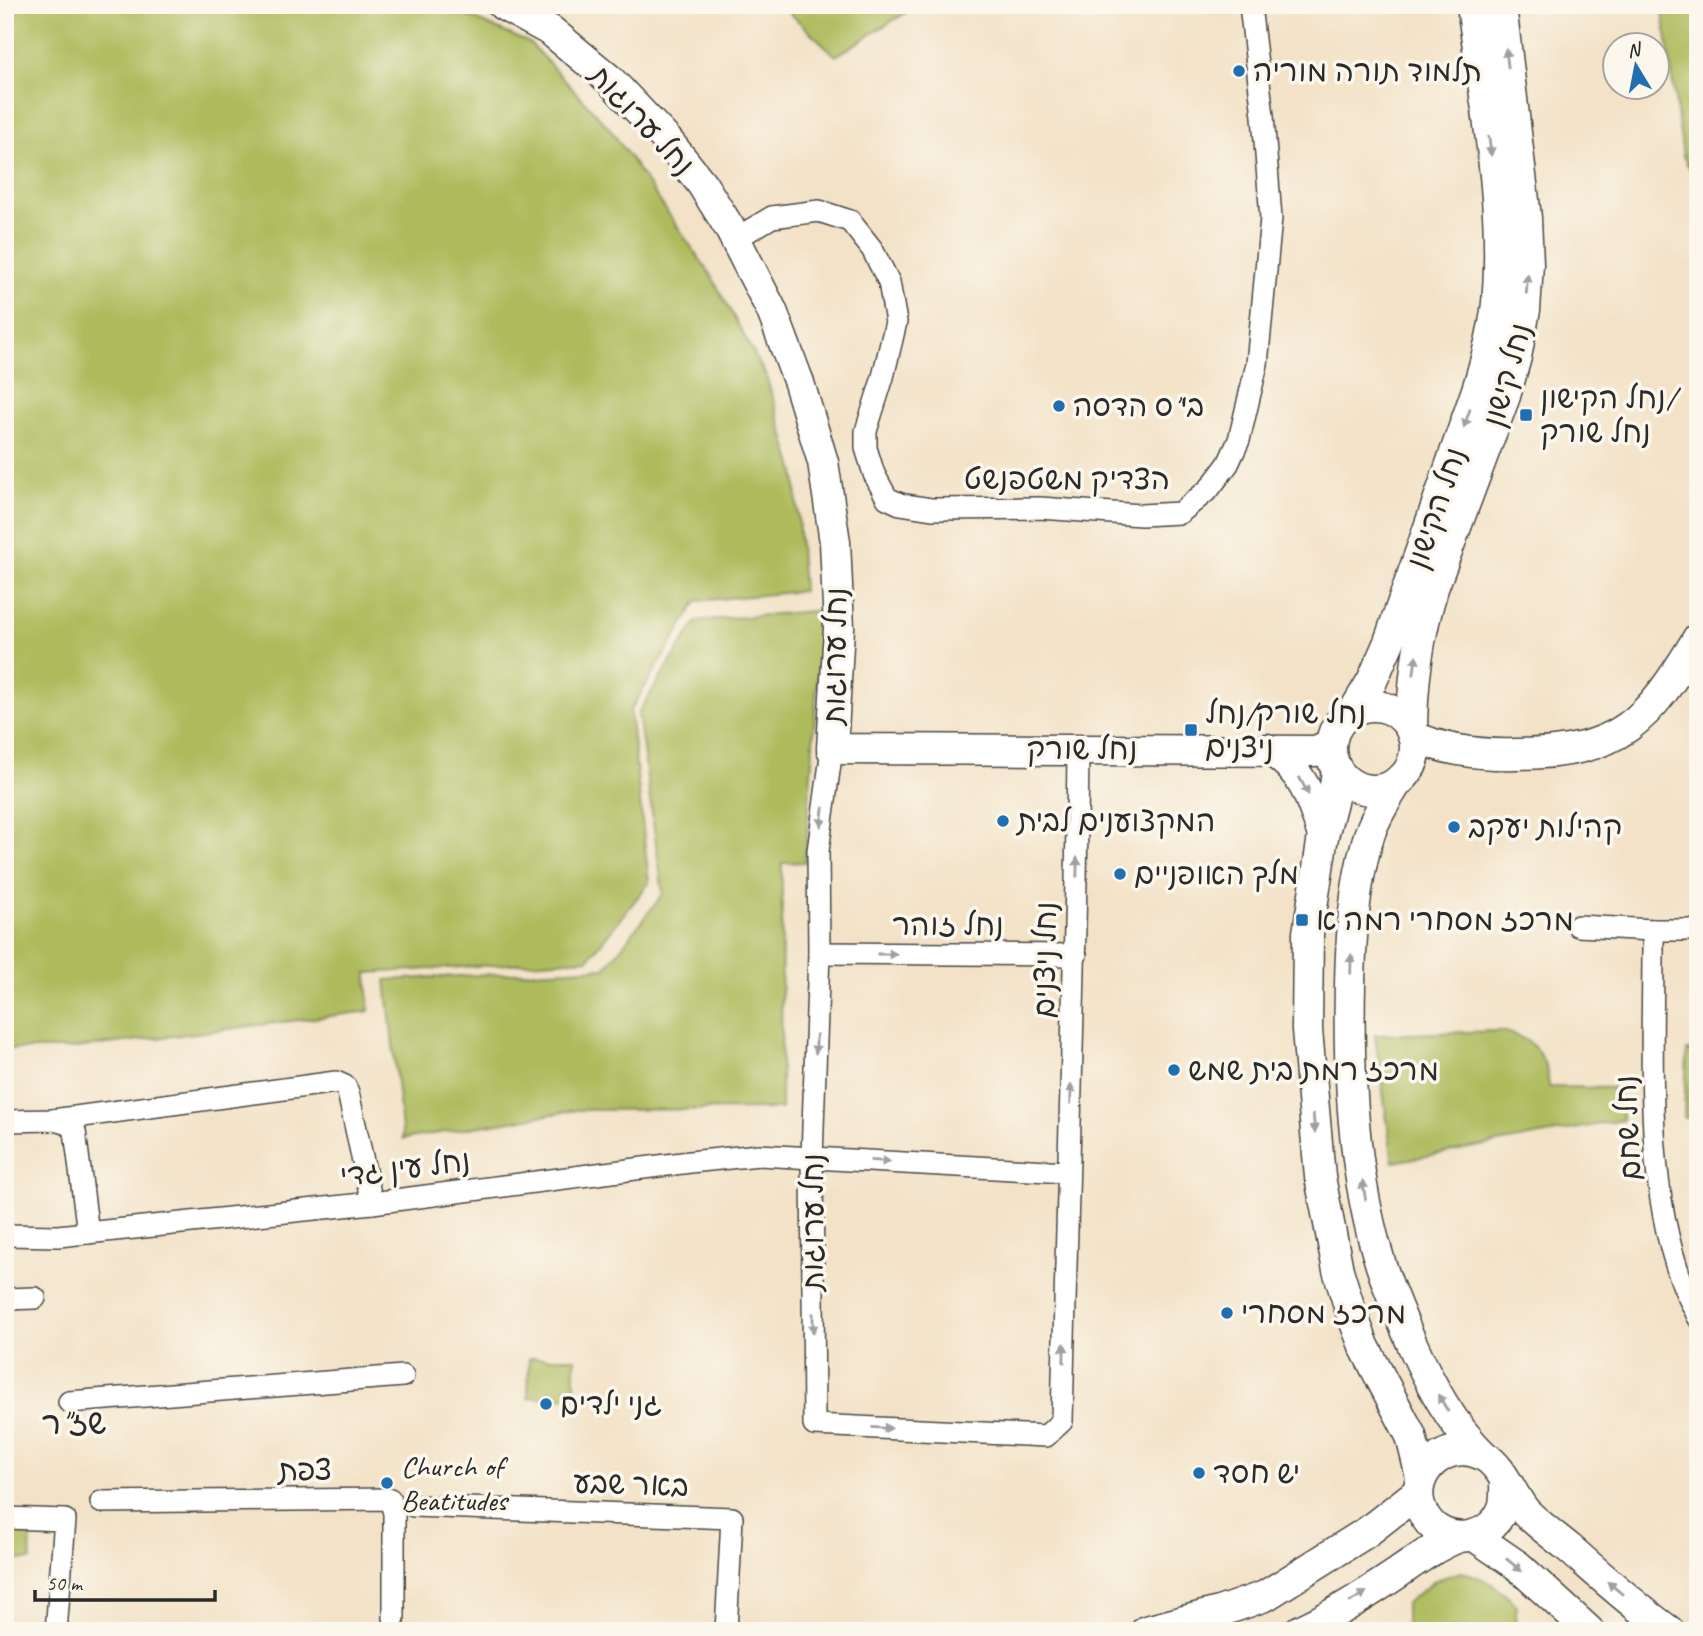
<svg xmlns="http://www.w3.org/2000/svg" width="1703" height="1636" font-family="Caveat,'Playpen Sans Hebrew',sans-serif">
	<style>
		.green { fill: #aebb5d; stroke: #6c7344; stroke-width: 2 }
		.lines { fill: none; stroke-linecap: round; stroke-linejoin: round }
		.street-casing { stroke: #494642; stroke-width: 24 }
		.secondary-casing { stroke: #494642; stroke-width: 33 }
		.street { stroke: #fff; stroke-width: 21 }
		.secondary { stroke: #fff; stroke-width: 30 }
		.oneway { fill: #a0a0a0 }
		.poi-dot { fill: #1f6fb2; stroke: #fbf7ec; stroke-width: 2.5 }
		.labels { text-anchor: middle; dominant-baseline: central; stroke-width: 7; stroke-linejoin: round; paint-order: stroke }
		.poi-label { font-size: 30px; fill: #2b2b2b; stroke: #fbf7ec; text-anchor: start }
		.street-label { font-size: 30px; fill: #2b2b2b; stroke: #fbf7ec }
		.quarter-label { font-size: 33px; fill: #2b2b2b; stroke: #fbf7ec }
	</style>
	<rect width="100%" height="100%" fill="#fbf7ec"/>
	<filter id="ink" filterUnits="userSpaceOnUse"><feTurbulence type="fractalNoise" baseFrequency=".0143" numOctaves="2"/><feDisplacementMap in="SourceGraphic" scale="14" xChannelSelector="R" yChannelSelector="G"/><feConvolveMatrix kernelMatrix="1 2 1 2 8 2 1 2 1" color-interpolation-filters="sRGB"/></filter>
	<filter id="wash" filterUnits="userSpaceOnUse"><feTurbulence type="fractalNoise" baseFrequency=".00686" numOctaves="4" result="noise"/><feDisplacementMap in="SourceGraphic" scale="28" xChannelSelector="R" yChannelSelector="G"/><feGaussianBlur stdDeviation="1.57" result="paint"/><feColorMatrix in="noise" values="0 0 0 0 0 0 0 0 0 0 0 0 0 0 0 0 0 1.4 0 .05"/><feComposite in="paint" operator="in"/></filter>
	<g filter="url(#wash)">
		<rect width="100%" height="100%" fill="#f3e2c7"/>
		<g class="green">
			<path d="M5 5H443L530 43 610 129 712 277 766 376 795 472 803 591 697 601 630 711 649 883 588 959 367 973 369 1011 69 1049H5Z"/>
			<path d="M781 5H918L836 56Z"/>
			<path d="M1662 5H1698V183L1683 156Z"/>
			<path d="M822 610 805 862 782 863 781 1109 577 1110 403 1139 386 980 605 968 663 894 638 713 697 621Z"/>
			<path d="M1500 1031C1532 1037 1547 1054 1549 1087L1617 1088 1623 1120 1393 1162 1375 1035Z"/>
			<path d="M1687 1051H1698V1118H1684Z"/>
			<path d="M529 1358H575V1397L528 1398Z"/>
			<path d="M9 1523 29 1524 31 1560 10 1559Z"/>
			<path d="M1461 1572C1485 1576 1500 1590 1517 1605L1514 1631H1406V1603L1436 1580Z"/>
		</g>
	</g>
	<g filter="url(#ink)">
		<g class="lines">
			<g class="street-casing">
				<g id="street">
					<path d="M735 239 772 217 819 211 850 221 872 249 889 282 896 322 883 377 866 431V448L874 474 887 498 900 504 932 509 1040 508 1141 515 1180 513 1209 489 1228 464 1239 440 1257 364 1271 218 1263 116 1250 5"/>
					<path d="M832 749 818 851 819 953 812 1157 814 1425 1046 1436 1062 1421C1067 1197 1076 973 1078 749"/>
					<path d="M1578 926 1653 930C1654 1041 1642 1177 1682 1282 1686 1294 1693 1305 1698 1317"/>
					<path d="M1653 930H1688"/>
					<path d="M819 953 1076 955"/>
					<path d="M54 1120 68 1124 75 1131 88 1233"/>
					<path d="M5 1121 53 1120 336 1082 345 1086 348 1092 372 1203"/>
					<path d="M5 1235 58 1236 372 1203 690 1162 759 1155 1067 1172"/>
					<path d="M5 1299 35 1298"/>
					<path d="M69 1402 403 1376"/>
					<path d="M101 1502 390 1499 394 1513V1618"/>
					<path d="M414 1506 732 1518 726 1631"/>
					<path d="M5 1518 65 1520 56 1631"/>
				</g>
			</g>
			<g class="secondary-casing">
				<g id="secondary">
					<path d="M503 5 551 31 610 80 667 140 702 184 729 227 772 311 799 383 823 462 835 542 839 628 832 749 1316 751 1331 744"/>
					<circle cx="1373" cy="748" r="42"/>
					<path d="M1354 711 1372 681 1389 642 1478 387C1486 360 1494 332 1497 303 1506 205 1485 103 1472 5"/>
					<path d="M1412 733C1412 683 1418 637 1433 588L1505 396 1516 357 1525 310 1528 264 1526 218 1501 5"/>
					<path d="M1413 736C1445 751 1482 755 1517 754 1620 753 1647 723 1698 638"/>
					<path d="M1267 749C1302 767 1312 800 1323 836"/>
					<path d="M1337 770 1334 794 1323 836 1308 933 1307 1030 1320 1177 1338 1270 1349 1306 1364 1346 1411 1436 1421 1477"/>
					<path d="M1398 781C1386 800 1373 820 1367 842 1354 888 1351 936 1350 984 1348 1073 1353 1176 1380 1262 1389 1291 1401 1318 1413 1346 1431 1386 1452 1425 1484 1456"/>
					<path d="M1505 1481C1505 1490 1506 1499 1503 1508 1491 1541 1445 1547 1426 1518 1400 1480 1445 1434 1484 1456 1503 1467 1511 1494 1525 1511 1538 1525 1556 1537 1570 1549 1602 1577 1634 1606 1669 1631"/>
					<path d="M1473 1535 1518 1566 1589 1631"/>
					<path d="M1146 1631 1219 1612 1265 1596 1367 1532 1418 1492"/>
					<path d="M1299 1631C1333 1616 1367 1594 1398 1573 1418 1559 1436 1546 1459 1537"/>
				</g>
			</g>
			<use href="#street" class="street"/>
			<use href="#secondary" class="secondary"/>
		</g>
		<defs><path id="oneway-solid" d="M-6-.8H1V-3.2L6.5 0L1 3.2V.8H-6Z" transform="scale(1.75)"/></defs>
		<g class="oneway">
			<use href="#oneway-solid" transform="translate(1507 58) rotate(-97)"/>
			<use href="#oneway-solid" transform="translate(1490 146) rotate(83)"/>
			<use href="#oneway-solid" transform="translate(1527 284) rotate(-86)"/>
			<use href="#oneway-solid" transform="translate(1467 418) rotate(109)"/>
			<use href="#oneway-solid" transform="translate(1415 665) rotate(-83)"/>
			<use href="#oneway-solid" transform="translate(1304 786) rotate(62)"/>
			<use href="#oneway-solid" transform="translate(822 817) rotate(97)"/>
			<use href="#oneway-solid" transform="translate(1077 867) rotate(-89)"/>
			<use href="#oneway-solid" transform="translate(887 954)"/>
			<use href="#oneway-solid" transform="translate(1351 964) rotate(-88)"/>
			<use href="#oneway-solid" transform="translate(816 1044) rotate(92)"/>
			<use href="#oneway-solid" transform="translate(1071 1094) rotate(-88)"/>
			<use href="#oneway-solid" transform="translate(1314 1123) rotate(85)"/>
			<use href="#oneway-solid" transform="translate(880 1161) rotate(3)"/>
			<use href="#oneway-solid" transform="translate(1364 1190) rotate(-99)"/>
			<use href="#oneway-solid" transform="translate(813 1323) rotate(90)"/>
			<use href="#oneway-solid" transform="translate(1064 1353) rotate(-89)"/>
			<use href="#oneway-solid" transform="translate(1443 1403) rotate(-121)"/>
			<use href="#oneway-solid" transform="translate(882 1428) rotate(3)"/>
			<use href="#oneway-solid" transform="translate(1514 1565) rotate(39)"/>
			<use href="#oneway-solid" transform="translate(1615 1588) rotate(-140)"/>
			<use href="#oneway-solid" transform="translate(1358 1597) rotate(-32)"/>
		</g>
	</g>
	<g class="poi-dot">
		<circle cx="1239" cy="71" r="7"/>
		<circle cx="1059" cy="406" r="7"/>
		<rect x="1519" y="408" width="14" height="14" rx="3.5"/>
		<rect x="1184" y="723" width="14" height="14" rx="3.5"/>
		<circle cx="1003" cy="821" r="7"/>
		<circle cx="1454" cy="827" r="7"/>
		<circle cx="1120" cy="874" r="7"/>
		<rect x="1295" y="913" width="14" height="14" rx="3.5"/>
		<circle cx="1174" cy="1070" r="7"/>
		<circle cx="1227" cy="1313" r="7"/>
		<circle cx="546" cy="1404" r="7"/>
		<circle cx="1199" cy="1473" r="7"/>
		<circle cx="387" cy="1483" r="7"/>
	</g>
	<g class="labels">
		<g class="poi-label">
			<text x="1253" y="71">תלמוד תורה מוריה</text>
			<text x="1540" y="398">נחל הקישון/<tspan x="1540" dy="34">נחל שורק</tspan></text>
			<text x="1073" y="406">בי"ס הדסה</text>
			<text x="1205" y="713">נחל שורק/נחל<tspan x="1205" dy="34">ניצנים</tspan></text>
			<text x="1017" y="821">המקצוענים לבית</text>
			<text x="1468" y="827">קהילות יעקב</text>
			<text x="1134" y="874">מלך האופניים</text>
			<text x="1316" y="920">מרכז מסחרי רמה א</text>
			<text x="1188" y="1070">מרכז רמת בית שמש</text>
			<text x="1241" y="1313">מרכז מסחרי</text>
			<text x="560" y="1404">גני ילדים</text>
			<text x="401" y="1466">Church of<tspan x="401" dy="34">Beatitudes</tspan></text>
			<text x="1213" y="1473">יש חסד</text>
		</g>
		<g class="street-label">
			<text transform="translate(642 120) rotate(47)">נחל ערוגות</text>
			<text transform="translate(1507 375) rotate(-74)">נחל קישון</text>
			<text x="1067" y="479">הצדיק משטפנשט</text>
			<text transform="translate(1436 508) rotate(-71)">נחל הקישון</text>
			<text transform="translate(835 656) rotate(-89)">נחל ערוגות</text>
			<text x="1082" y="749">נחל שורק</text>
			<text x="948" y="925">נחל זוהר</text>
			<text transform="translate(1045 960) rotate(-89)">נחל ניצנים</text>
			<text transform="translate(1628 1128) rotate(-93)">נחל שחם</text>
			<text transform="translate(405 1168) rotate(-7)">נחל עין גדי</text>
			<text transform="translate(813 1222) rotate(-90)">נחל ערוגות</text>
			<text transform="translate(305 1470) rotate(-1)">צפת</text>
			<text transform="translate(631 1484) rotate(2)">באר שבע</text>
		</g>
		<g class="quarter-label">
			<text x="74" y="1423">שז"ר</text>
		</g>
	</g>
	<rect width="1703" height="1636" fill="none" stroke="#fbf7ec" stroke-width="28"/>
	<g transform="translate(1636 66) rotate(350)"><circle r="33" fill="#fbf7ec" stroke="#a8a59f" stroke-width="2"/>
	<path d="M0-5L12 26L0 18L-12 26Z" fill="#1f6fb2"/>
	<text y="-10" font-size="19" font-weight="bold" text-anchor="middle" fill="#2b2b2b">N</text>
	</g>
	<path d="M35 1590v10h180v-10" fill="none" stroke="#2b2b2b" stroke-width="3.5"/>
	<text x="46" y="1590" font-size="21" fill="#2b2b2b" stroke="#fbf7ec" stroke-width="5" paint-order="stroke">50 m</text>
</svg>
